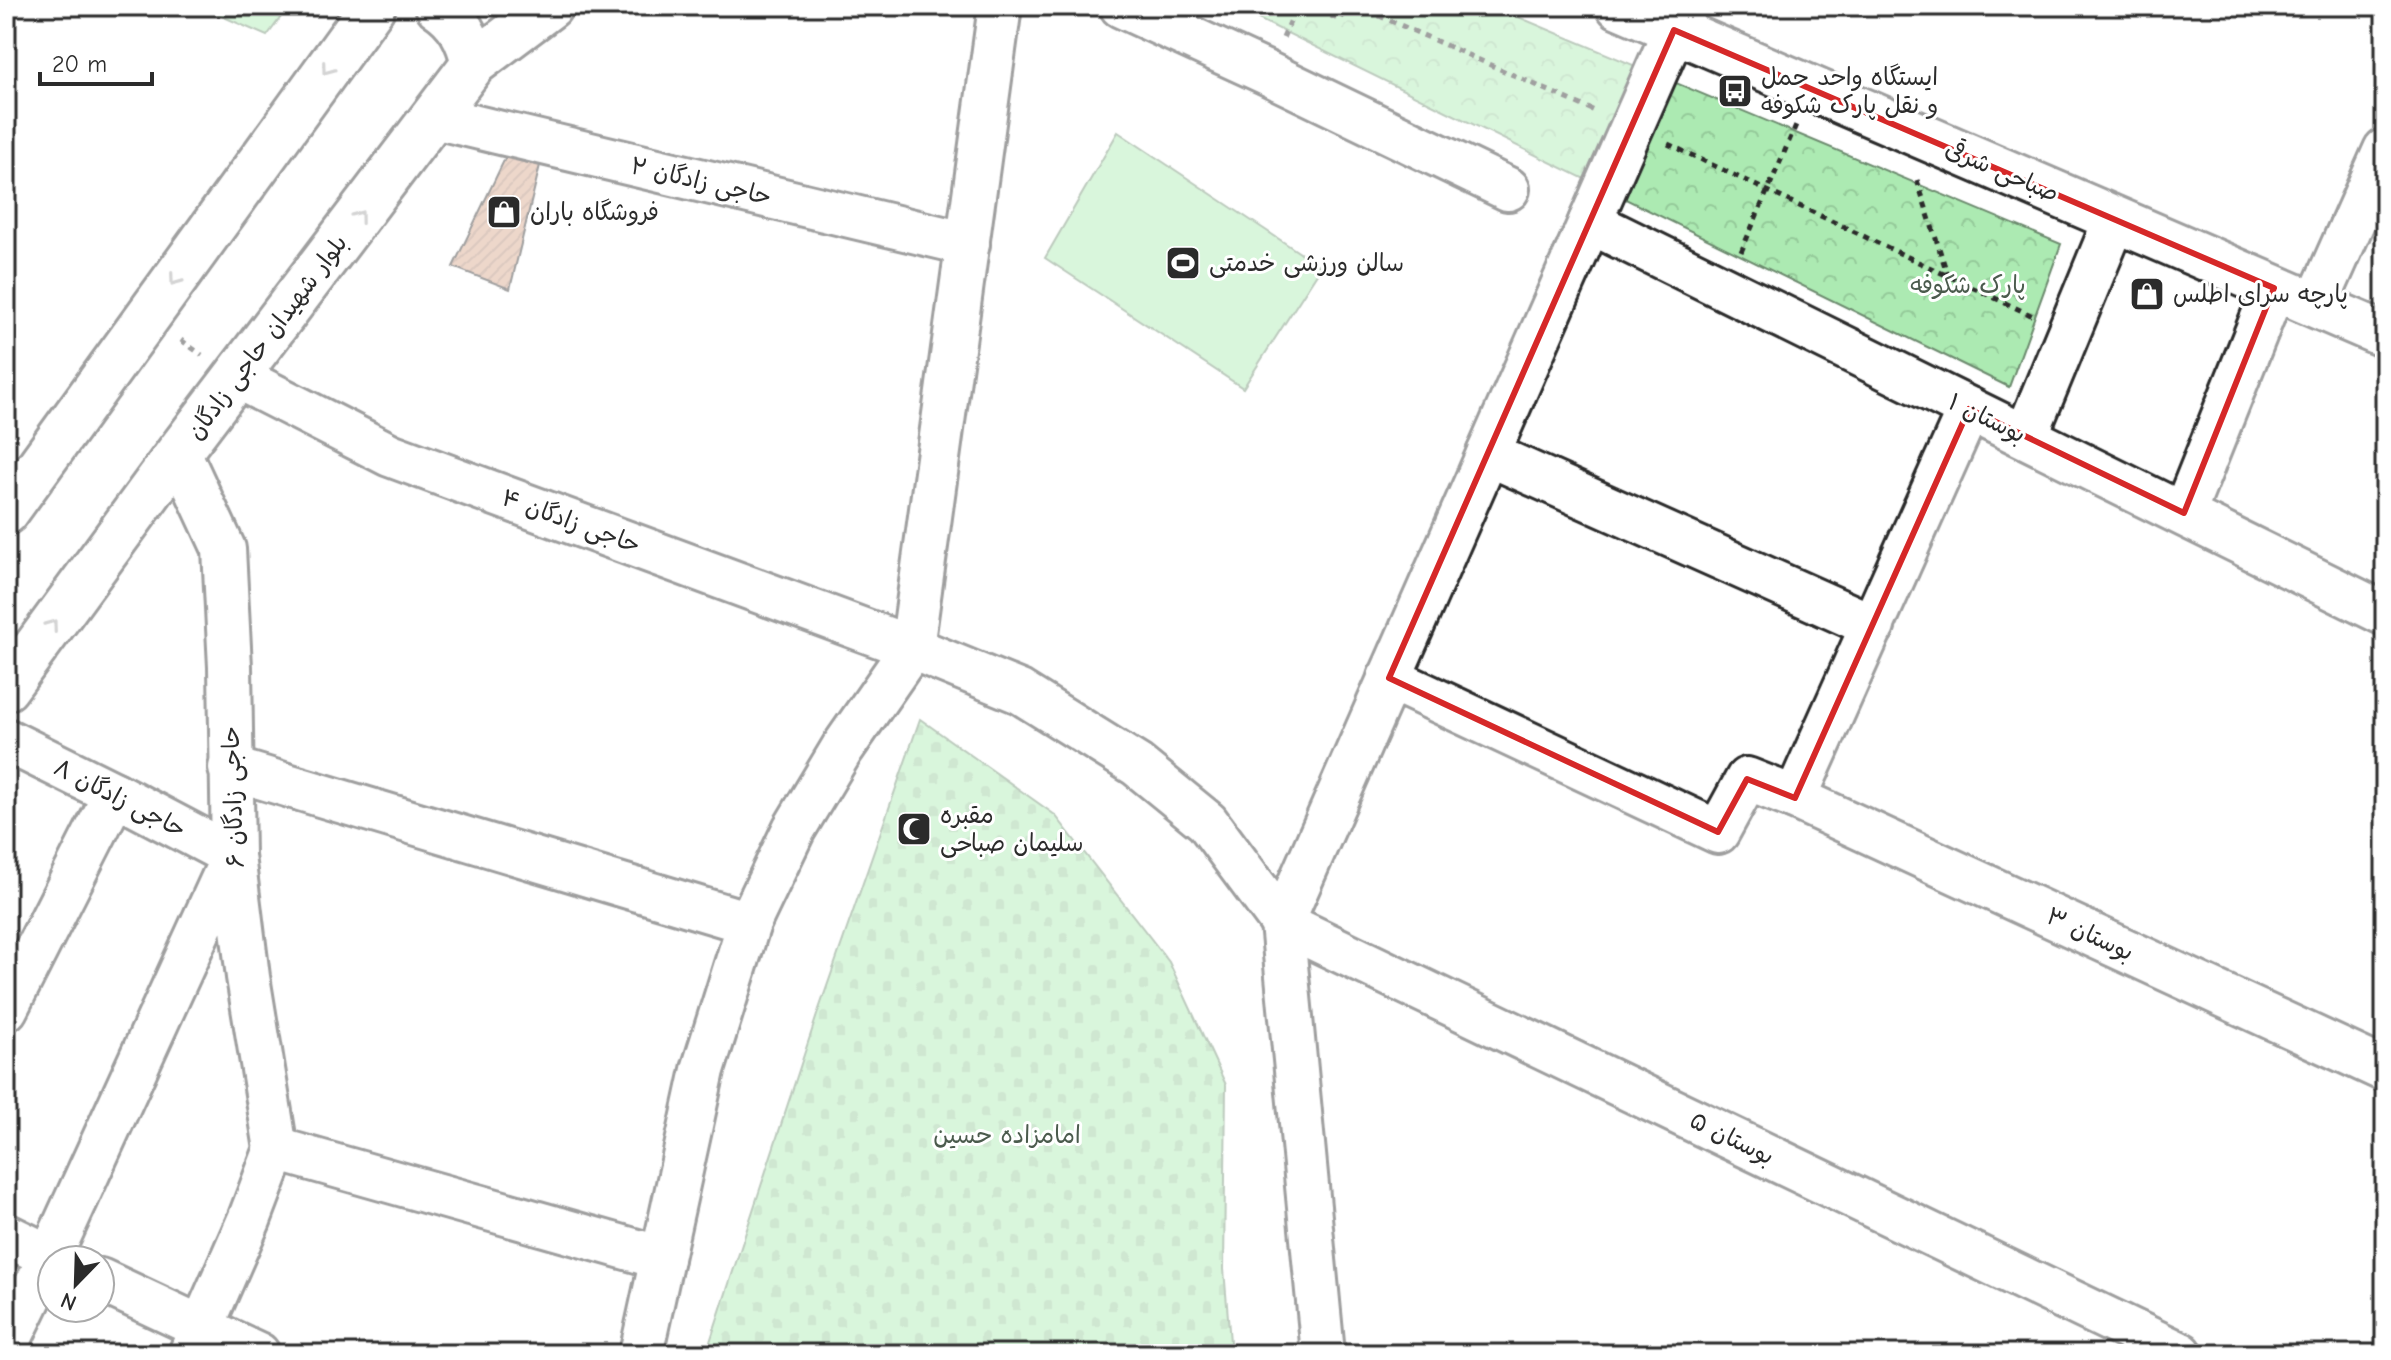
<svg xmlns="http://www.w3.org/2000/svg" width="2391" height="1360" font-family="'Comic Neue','Playpen Sans Arabic',sans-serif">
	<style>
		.cemetery { fill: url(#cemetery-stones); stroke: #6c8a6e; stroke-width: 2 }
		.park { fill: url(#park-crowns); stroke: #6c8a6e; stroke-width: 2 }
		.garden { fill: #aceab2; stroke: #6c8a6e; stroke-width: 2 }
		.building { fill: url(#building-hatch); stroke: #2b2b2b; stroke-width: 2 }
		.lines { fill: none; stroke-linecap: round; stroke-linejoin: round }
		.minor-casing { stroke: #2b2b2b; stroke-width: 48 }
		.secondary-casing { stroke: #2b2b2b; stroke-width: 50 }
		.path { stroke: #2b2b2b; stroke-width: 5; stroke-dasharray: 6 6; stroke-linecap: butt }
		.minor { stroke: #fff; stroke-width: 42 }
		.secondary { stroke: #fff; stroke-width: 44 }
		.oneway { stroke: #a0a0a0 }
		.marked { fill: none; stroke: #d62828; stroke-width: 6; stroke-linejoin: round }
		.labels { text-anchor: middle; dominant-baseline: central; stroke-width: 6; stroke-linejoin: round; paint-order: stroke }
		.poi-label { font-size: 24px; fill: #2b2b2b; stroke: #fff; text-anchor: start }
		.street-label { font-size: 24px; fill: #2b2b2b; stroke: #fff }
		.park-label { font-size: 24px; fill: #4b5b4d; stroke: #fff }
	</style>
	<defs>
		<pattern id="cemetery-stones" width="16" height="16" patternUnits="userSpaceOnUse" patternTransform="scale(2)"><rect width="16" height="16" fill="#aceab2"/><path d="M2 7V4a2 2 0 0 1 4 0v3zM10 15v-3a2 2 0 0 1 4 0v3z" fill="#94c999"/></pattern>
		<pattern id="park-crowns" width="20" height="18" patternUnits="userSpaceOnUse" patternTransform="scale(2)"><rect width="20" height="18" fill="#aceab2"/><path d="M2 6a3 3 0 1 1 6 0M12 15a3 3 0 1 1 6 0" fill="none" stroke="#94c999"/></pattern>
		<pattern id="building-hatch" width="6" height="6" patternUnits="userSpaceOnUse" patternTransform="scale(2)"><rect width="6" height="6" fill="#d8a68b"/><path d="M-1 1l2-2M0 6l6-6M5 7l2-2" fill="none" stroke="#af8772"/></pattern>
	</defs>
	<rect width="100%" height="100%" fill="#fff"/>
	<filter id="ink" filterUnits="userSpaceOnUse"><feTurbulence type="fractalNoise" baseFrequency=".0125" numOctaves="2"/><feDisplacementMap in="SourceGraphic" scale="16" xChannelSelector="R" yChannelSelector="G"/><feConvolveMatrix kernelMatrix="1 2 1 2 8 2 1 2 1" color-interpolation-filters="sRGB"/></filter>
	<g filter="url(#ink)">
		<path class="cemetery" d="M920 719 1055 815 1169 962 1226 1085 1224 1269 1231 1354H706L817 1015Z"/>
		<path class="park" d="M1232 6H1492L2061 244 2009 387Z"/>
		<g class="garden">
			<path d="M199 6H289L267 36Z"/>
			<path d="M1118 132 1321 267 1243 388 1045 258Z"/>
		</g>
		<path class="building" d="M508 152 542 157 510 289 453 267Z"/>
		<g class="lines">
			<g class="minor-casing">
				<g id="minor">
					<path d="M1121 6 1267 73 1508 189"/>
					<path d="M434 117 968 244"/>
					<path d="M1590 222 2385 614"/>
					<path d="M2316 305 2385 150"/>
					<path d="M237 377 390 455 912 648 1020 692 1137 765 1207 822 1282 923 2181 1354"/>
					<path d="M2026 436 2115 220"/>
					<path d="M179 452 224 549 230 667 233 856 248 977 276 1149 249 1220 190 1354"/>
					<path d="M1488 454 1873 626"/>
					<path d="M2184 513 2274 288"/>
					<path d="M1389 678 1718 832 1747 779 1795 798 1969 409"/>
					<path d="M6 740 115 794 233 856 50 1257 6 1347"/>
					<path d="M230 768 749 923"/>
					<path d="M1795 798 2385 1070"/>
					<path d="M6 1009 115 794"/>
					<path d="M276 1149 662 1258"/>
					<path d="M6 1235 57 1260"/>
					<path d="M100 1280 258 1354"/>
					<path d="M641 1354 703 1070 749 923 794 829 842 749 912 648 1000 6"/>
					<path d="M1323 1354 1282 923 1685 6"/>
				</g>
			</g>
			<g class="secondary-casing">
				<g id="secondary">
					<path d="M438 6C459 20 468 38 474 63"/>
					<path d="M1619 6 2385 335"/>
					<path d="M6 512 373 6"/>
					<path d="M6 688 179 452 474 63 550 6"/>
				</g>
			</g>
			<g class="path">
				<path d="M1309 6 1340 20 1347 6"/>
				<path d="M1357 6 1597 112"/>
				<path d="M1283 38 1297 6"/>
				<path d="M1668 144 2035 317"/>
				<path d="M1917 180 1948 276"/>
				<path d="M1741 252 1796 125"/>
				<path d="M181 340 202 355"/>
			</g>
			<use href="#minor" class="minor"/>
			<use href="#secondary" class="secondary"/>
		</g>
		<defs><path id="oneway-chevron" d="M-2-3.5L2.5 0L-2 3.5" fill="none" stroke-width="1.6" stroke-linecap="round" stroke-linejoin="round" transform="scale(2)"/></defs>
		<g class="oneway">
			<use href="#oneway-chevron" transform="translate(327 69) rotate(126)"/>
			<use href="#oneway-chevron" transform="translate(359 216) rotate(-53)"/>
			<use href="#oneway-chevron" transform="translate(175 280) rotate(126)"/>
			<use href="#oneway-chevron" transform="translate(52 625) rotate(-54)"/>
		</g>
	</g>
	<path d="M0 0H2391V1360H0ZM1674 30 2274 288 2184 513 1969 409 1795 798 1747 779 1718 832 1389 678Z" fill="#fff" fill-opacity=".55" fill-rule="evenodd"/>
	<path class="marked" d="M1674 30 2274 288 2184 513 1969 409 1795 798 1747 779 1718 832 1389 678Z"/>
	<defs>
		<g id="bus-square" transform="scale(1.8)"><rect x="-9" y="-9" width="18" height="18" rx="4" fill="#2b2b2b" stroke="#fff"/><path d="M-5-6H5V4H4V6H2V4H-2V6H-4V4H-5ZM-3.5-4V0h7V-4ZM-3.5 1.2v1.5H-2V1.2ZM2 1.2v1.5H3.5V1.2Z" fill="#fff"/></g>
		<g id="shop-square" transform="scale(1.8)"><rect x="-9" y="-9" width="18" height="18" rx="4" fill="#2b2b2b" stroke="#fff"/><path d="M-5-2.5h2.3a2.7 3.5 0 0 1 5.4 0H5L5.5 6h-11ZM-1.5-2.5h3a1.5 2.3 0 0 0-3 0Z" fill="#fff"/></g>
		<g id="stadium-square" transform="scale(1.8)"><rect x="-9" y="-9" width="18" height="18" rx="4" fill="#2b2b2b" stroke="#fff"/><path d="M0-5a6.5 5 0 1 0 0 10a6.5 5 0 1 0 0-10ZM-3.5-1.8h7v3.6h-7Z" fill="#fff"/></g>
		<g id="mosque-square" transform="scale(1.8)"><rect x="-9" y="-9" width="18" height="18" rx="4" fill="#2b2b2b" stroke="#fff"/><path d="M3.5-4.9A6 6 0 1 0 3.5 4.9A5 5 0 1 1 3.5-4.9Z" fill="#fff"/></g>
	</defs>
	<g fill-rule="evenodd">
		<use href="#bus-square" x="1735" y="91"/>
		<use href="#shop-square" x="504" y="212"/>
		<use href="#stadium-square" x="1183" y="263"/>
		<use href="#shop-square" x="2147" y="294"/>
		<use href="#mosque-square" x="914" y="829"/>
	</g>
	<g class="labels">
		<g class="poi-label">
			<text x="1761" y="77">ایستگاه واحد حمل<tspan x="1761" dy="28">و نقل پارک شکوفه</tspan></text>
			<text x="530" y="212">فروشگاه باران</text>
			<text x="1209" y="263">سالن ورزشی خدمتی</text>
			<text x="2173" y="294">پارچه سرای اطلس</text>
			<text x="940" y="815">مقبره<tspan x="940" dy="28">سلیمان صباحی</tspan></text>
		</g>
		<g class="street-label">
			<text transform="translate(2002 171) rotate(23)">صباحی شرقی</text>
			<text transform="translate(701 181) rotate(13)">حاجی زادگان ۲</text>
			<text transform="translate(267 337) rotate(-53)">بلوار شهیدان حاجی زادگان</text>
			<text transform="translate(1987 418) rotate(26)">بوستان ۱</text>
			<text transform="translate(571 521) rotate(20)">حاجی زادگان ۴</text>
			<text transform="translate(233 797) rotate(-92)">حاجی زادگان ۶</text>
			<text transform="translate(120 798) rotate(27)">حاجی زادگان ۸</text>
			<text transform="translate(2090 934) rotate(25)">بوستان ۳</text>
			<text transform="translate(1732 1138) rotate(26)">بوستان ۵</text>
		</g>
		<g class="park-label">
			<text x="1968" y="285">پارک شکوفه</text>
			<text x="1007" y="1135">امامزاده حسین</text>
		</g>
	</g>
	<rect width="2391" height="1360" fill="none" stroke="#fff" stroke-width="32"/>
	<rect x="16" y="16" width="2359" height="1328" fill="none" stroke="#2b2b2b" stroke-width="3" filter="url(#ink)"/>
	<g transform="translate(76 1284) rotate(203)"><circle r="38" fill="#ffffff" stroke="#aaaaaa" stroke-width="2"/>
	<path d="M0-6L14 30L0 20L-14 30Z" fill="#2b2b2b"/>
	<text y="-12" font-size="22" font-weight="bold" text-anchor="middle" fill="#2b2b2b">N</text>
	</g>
	<path d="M40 72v12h112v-12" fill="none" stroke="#2b2b2b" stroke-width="4"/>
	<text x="52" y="72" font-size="24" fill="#2b2b2b" stroke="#ffffff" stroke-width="6" paint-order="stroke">20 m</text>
</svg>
